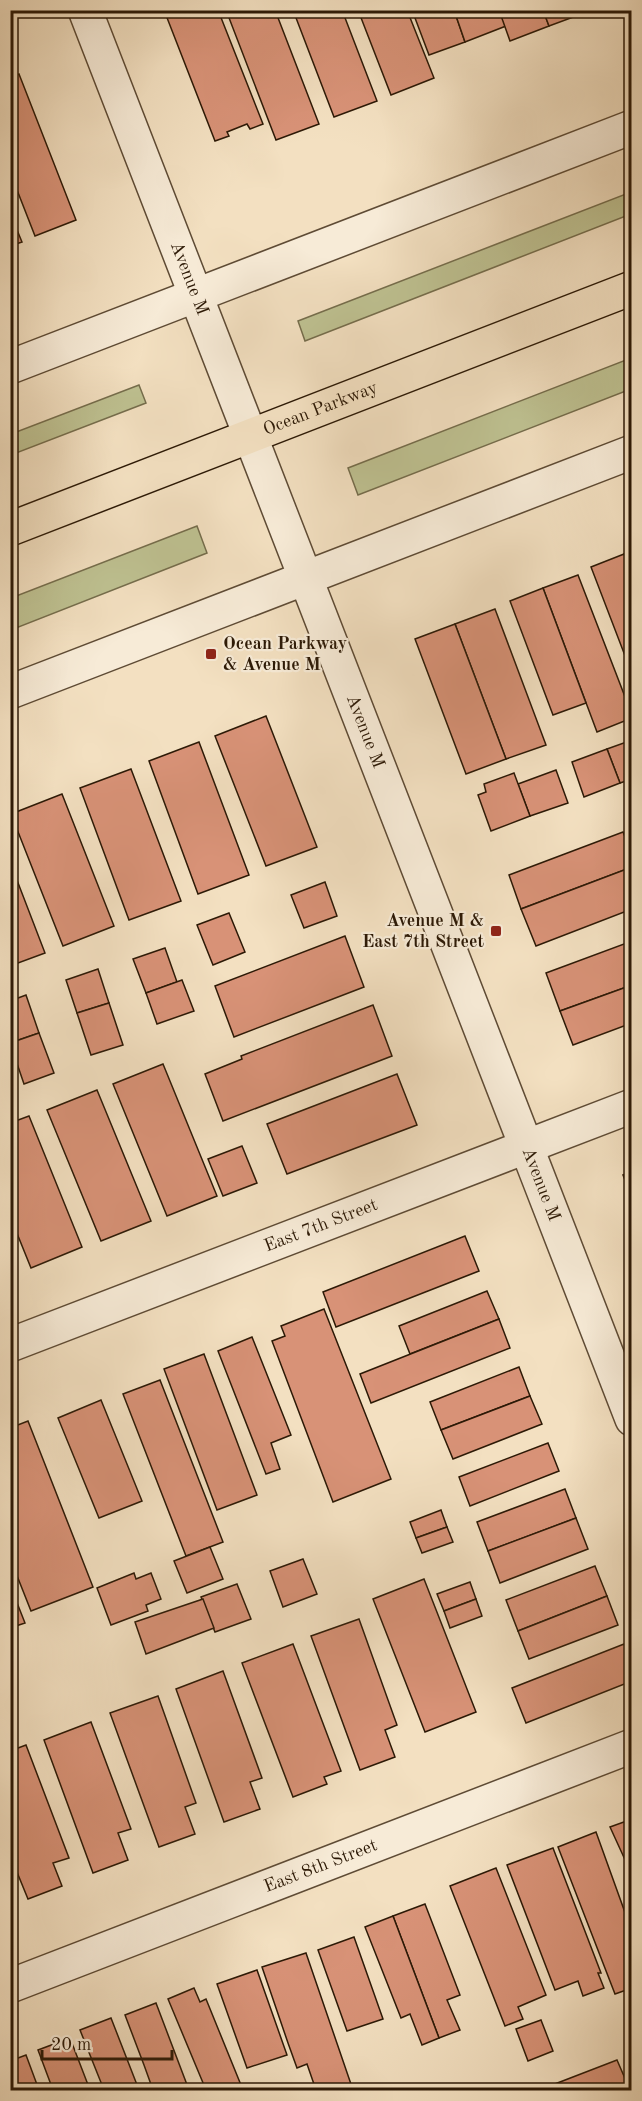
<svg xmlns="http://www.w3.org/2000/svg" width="642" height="2101" font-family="'Old Standard TT',serif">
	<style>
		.green { fill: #bec191; stroke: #756d4c; stroke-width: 1.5 }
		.building { fill: #d89277; stroke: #2c1906; stroke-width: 1.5 }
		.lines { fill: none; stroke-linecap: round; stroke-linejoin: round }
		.minor-casing { stroke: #5e4b35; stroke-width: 36 }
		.major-casing { stroke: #2c1906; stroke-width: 36 }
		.minor { stroke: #f7ebd7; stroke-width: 33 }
		.major { stroke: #f3e0c1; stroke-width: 33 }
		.poi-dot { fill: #8f2418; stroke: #f7ebd7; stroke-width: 2 }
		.labels { text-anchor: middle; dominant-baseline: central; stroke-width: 4.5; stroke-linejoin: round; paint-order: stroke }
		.street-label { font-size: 18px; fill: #2c1906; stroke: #f7ebd7 }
		.poi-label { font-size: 18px; font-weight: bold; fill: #2c1906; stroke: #f7ebd7; text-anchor: start }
	</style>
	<rect width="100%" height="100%" fill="#f3e0c1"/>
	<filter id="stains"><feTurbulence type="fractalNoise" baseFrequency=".00333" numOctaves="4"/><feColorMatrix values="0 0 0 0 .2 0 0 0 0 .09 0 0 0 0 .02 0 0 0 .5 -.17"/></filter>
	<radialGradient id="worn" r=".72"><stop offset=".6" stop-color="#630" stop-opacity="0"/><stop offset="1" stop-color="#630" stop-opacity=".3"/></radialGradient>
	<g class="green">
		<path d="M631 192V214L305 341 298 321Z"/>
		<path d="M631 358V389L358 495 348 468Z"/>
		<path d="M139 385 146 403 11 455V434Z"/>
		<path d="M197 526 207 553 11 630V598Z"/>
	</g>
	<g class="building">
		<path d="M164 10H218L263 124 250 129 247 124 227 132 229 136 215 141Z"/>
		<path d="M226 10H275L319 124 276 140Z"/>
		<path d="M293 10H342L377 101 334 117Z"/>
		<path d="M358 10H407L434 78 391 95Z"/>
		<path d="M412 10H454L465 42 429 55Z"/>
		<path d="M454 10H499L506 26 465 42Z"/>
		<path d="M499 10H543L549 26 510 41Z"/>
		<path d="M543 10H587V12L549 26Z"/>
		<path d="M19 74 76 220 35 236 10 172V78Z"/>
		<path d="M10 213 22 242 10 246Z"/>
		<path d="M632 552V573L624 554Z"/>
		<path d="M624 554 632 573V674L591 567Z"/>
		<path d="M578 575 632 715V718L597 732 543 588Z"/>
		<path d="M543 588 586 703 553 715 510 601Z"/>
		<path d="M495 609 546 745 506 759 455 624Z"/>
		<path d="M455 624 506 759 466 774 415 639Z"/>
		<path d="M266 716 317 847 266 866 215 736Z"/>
		<path d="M632 740V779L620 783 607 749Z"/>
		<path d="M199 742 249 875 198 894 149 761Z"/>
		<path d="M607 749 620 783 584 797 572 762Z"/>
		<path d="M131 769 181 901 129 920 80 788Z"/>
		<path d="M556 770 568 803 530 816 518 784Z"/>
		<path d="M514 773 530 816 491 831 478 795 486 792 484 784Z"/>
		<path d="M62 794 114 926 63 946 11 814Z"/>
		<path d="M623 832 632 854V867L521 909 509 875Z"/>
		<path d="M10 862 45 953 10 966Z"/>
		<path d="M632 867V909L536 946 521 909Z"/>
		<path d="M325 882 337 916 304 928 291 895Z"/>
		<path d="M229 913 245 952 213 965 197 925Z"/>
		<path d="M345 936 364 987 234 1037 215 986Z"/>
		<path d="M632 941V985L560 1011 546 973Z"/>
		<path d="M165 948 177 982 146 993 133 959Z"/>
		<path d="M98 969 109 1003 77 1013 66 980Z"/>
		<path d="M182 980 194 1011 157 1024 146 993Z"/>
		<path d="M632 985V1023L573 1045 560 1011Z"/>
		<path d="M26 995 39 1033 10 1043V1001Z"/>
		<path d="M109 1003 123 1045 91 1055 77 1013Z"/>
		<path d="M373 1005 392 1056 223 1121 205 1074 242 1059 241 1056Z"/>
		<path d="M39 1033 54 1073 24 1084 10 1043Z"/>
		<path d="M163 1064 217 1196 167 1216 113 1084Z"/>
		<path d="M397 1074 417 1125 287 1174 267 1124Z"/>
		<path d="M97 1090 151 1221 101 1241 47 1110Z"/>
		<path d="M29 1116 82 1247 31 1268 10 1216V1123Z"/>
		<path d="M242 1146 257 1183 223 1196 208 1159Z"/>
		<path d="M632 1171V1199L623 1175Z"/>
		<path d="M465 1236 479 1271 336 1327 323 1292Z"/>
		<path d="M487 1291 499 1319 410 1354 399 1326Z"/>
		<path d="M324 1309 391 1479 333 1502 272 1341 285 1336 281 1326Z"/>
		<path d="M499 1319 510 1348 371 1403 360 1374Z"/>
		<path d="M252 1337 291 1435 271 1443 280 1469 266 1474 218 1351Z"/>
		<path d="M204 1354 257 1495 217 1510 164 1369Z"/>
		<path d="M519 1367 530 1396 441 1430 430 1402Z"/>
		<path d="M160 1380 223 1542 186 1556 123 1394Z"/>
		<path d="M530 1396 542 1424 453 1459 441 1430Z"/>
		<path d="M101 1400 142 1501 99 1518 58 1418Z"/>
		<path d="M28 1421 93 1587 31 1611 10 1558V1428Z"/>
		<path d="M548 1443 559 1471 470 1506 459 1477Z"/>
		<path d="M565 1489 576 1518 488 1551 477 1522Z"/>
		<path d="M441 1510 447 1527 416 1538 410 1522Z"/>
		<path d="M576 1518 588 1549 500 1583 488 1551Z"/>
		<path d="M447 1527 453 1542 422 1553 416 1538Z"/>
		<path d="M210 1547 223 1579 187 1593 174 1561Z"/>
		<path d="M303 1559 317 1594 283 1607 270 1571Z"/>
		<path d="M595 1566 607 1596 518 1631 506 1600Z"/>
		<path d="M134 1573 136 1579 151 1573 161 1599 146 1605 148 1611 111 1625 97 1588Z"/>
		<path d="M424 1579 476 1712 425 1732 373 1599Z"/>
		<path d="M470 1582 476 1599 444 1611 437 1594Z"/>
		<path d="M237 1584 251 1619 215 1632 201 1597Z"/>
		<path d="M10 1585 25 1623 10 1628Z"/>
		<path d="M607 1596 618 1625 529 1659 518 1631Z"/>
		<path d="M203 1599 214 1628 146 1654 135 1622Z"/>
		<path d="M476 1599 482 1616 450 1628 444 1611Z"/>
		<path d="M359 1619 397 1725 385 1730 395 1757 360 1770 311 1636Z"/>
		<path d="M293 1644 341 1771 324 1777 327 1784 293 1797 242 1663Z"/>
		<path d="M624 1644 632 1665V1681L526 1723 512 1688Z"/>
		<path d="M223 1671 262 1778 250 1782 260 1809 224 1822 176 1689Z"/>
		<path d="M158 1696 196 1803 185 1807 195 1834 159 1847 110 1713Z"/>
		<path d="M91 1722 131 1829 118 1833 128 1860 93 1873 44 1740Z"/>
		<path d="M26 1745 69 1858 53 1863 62 1886 28 1899 10 1855V1751Z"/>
		<path d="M632 1819V1875L610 1827Z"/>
		<path d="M596 1832 632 1932V1988L615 1994 558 1847Z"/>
		<path d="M553 1848 601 1973H598L604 1988 583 1996 578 1981 555 1990 507 1865Z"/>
		<path d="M496 1868 546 1995 518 2007 523 2019 505 2026 450 1886Z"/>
		<path d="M425 1904 460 1995 447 2000 460 2030 439 2038 393 1916Z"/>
		<path d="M393 1916 439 2038 422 2045 410 2014 401 2018 365 1927Z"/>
		<path d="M354 1937 383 2019 347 2031 318 1950Z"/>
		<path d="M306 1953 353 2090H316L307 2064 297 2068 288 2043 262 1967Z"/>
		<path d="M257 1970 287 2055 247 2068 217 1984Z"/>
		<path d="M194 1988 200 2002 206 1999 243 2090H206L168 1999Z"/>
		<path d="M156 2003 189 2090H153L144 2065 125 2015Z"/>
		<path d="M111 2018 139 2090H104L80 2030Z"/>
		<path d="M541 2020 553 2051 528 2061 516 2029Z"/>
		<path d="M70 2038 90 2090H53L38 2050Z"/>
		<path d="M26 2055 39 2090H10V2061Z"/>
		<path d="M617 2060 630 2090H548L547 2087Z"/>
	</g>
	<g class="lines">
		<g class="minor-casing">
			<g id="minor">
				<path id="s1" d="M85 10 632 1419"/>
				<path d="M10 367 632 127"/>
				<path d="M10 692 632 452"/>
				<path id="s2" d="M10 1345 632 1106"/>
				<path id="s3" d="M10 1986 632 1746"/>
			</g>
		</g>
		<g class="major-casing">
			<g id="major">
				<path id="s4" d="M10 529 632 288"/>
			</g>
		</g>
		<use href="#minor" class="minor"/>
		<use href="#major" class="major"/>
	</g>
	<g class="poi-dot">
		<rect x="205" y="648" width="12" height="12" rx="3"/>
		<rect x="490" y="925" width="12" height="12" rx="3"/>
	</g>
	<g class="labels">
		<g class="street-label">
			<text stroke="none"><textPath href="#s1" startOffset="288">Avenue M</textPath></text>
			<text stroke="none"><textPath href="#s4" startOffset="333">Ocean Parkway</textPath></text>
			<text stroke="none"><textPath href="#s1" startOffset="774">Avenue M</textPath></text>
			<text stroke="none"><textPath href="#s1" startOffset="1260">Avenue M</textPath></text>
			<text stroke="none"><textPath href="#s2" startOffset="333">East 7th Street</textPath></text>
			<text stroke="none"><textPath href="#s3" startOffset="333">East 8th Street</textPath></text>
		</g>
		<g class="poi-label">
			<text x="223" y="644">Ocean Parkway<tspan x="223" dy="21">&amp; Avenue M</tspan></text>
			<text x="484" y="921" text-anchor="end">Avenue M &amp;<tspan x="484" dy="21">East 7th Street</tspan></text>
		</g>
	</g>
	<rect width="642" height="2101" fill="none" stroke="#f3e0c1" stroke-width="36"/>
	<rect x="12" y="12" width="618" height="2077" fill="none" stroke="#2c1906" stroke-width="3"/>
	<rect x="18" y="18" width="606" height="2065" fill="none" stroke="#2c1906" stroke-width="1.5"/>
	<path d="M42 2050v9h130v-9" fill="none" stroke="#2c1906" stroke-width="3"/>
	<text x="51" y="2050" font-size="18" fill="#2c1906" stroke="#f7ebd7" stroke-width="4.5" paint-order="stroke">20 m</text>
	<rect width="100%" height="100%" filter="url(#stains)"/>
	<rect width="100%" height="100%" fill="url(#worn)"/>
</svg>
